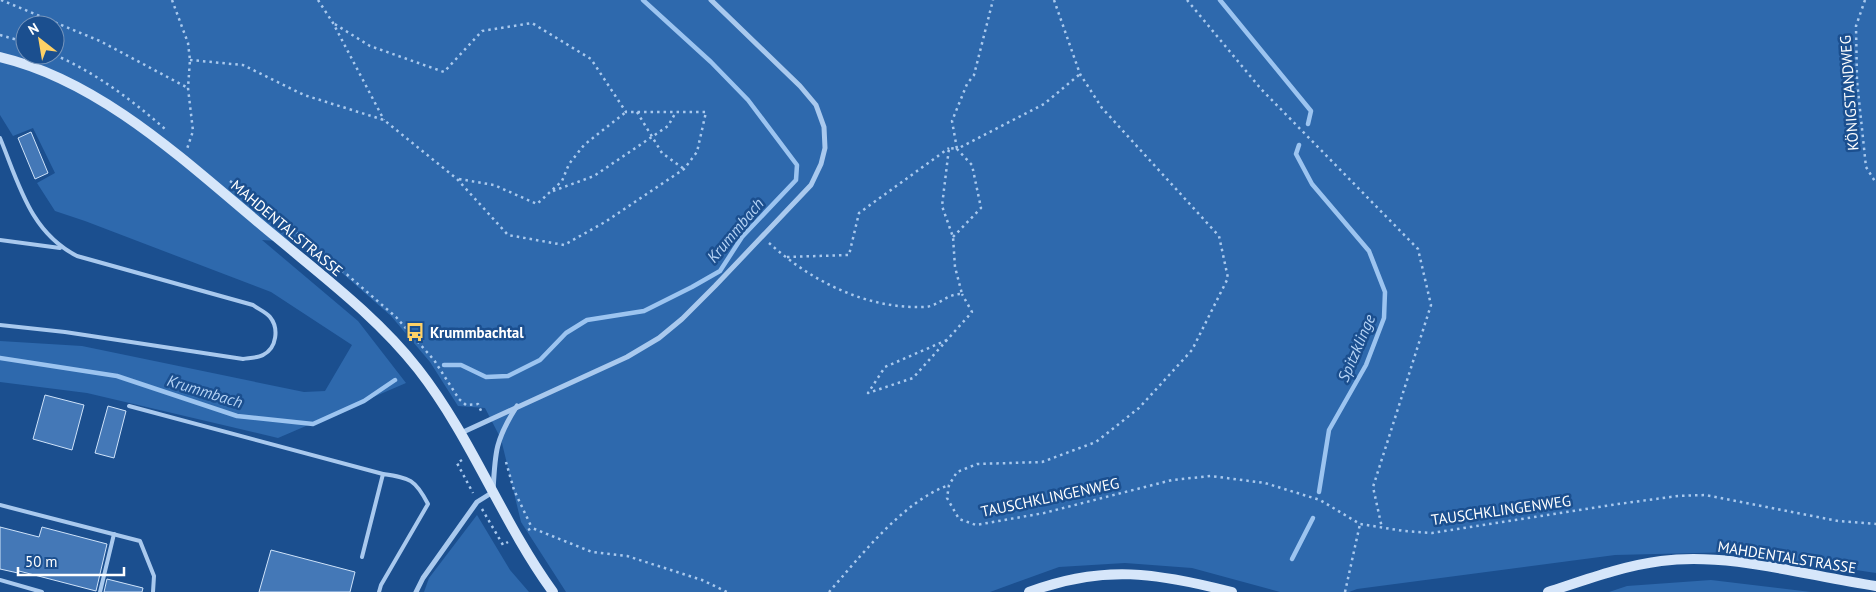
<svg xmlns="http://www.w3.org/2000/svg" width="1876" height="592" font-family="'PT Sans',sans-serif">
	<style>
		.green { fill: #2e69ad; fill-rule: evenodd }
		.lines { fill: none; stroke-linecap: round; stroke-linejoin: round }
		.stream { stroke: #9cc4f0; stroke-width: 4.5 }
		.building { fill: #4478b7; stroke: #cfe3fa }
		.path { stroke: #a9c9ee; stroke-width: 2.5; stroke-dasharray: 2.5 4; stroke-linecap: butt }
		.service { stroke: #a9c9ee; stroke-width: 4 }
		.minor { stroke: #a9c9ee; stroke-width: 5 }
		.secondary { stroke: #d6e6fa; stroke-width: 10 }
		.labels { text-anchor: middle; dominant-baseline: central; stroke-width: 5; stroke-linejoin: round; paint-order: stroke }
		.street-label { font-size: 15px; fill: #fff; stroke: #1b4f8f }
		.poi-label { font-size: 15px; font-weight: bold; fill: #fff; stroke: #1b4f8f; text-anchor: start }
		.water-label { font-size: 16px; font-style: italic; fill: #b5d3f5; stroke: #1b4f8f }
	</style>
	<rect width="100%" height="100%" fill="#1b4f8f"/>
	<g class="green">
		<path d="M0 0H1876V573L1737 552 1615 555 1357 589 1349 592H1280L1192 568 1125 563 1059 567 990 592H566L521 522 501 439 485 408 458 406 430 362 391 316 308 243 262 240 358 321 406 383 278 438 87 393 0 382V341L82 346 304 392 325 391 352 345 271 292 85 221 55 211 37 183 55 173 33 128 13 136 0 115ZM25 25H55V55H25Z"/>
		<path d="M477 515 510 570 529 592H424L429 578Z"/>
		<path d="M1711 580 1811 592H1609L1627 586Z"/>
	</g>
	<g class="lines">
		<g class="stream">
			<path d="M1220 0 1311 111 1308 124"/>
			<path d="M1299 145 1296 154 1312 184 1369 251 1385 292 1384 318 1366 365 1329 430 1319 492"/>
			<path d="M0 358 117 376 237 416 313 424 364 401 395 380"/>
			<path d="M444 365H461L486 377 508 376 540 360 566 333 587 320 644 311 692 287 720 271 742 237 796 180 797 165 748 100 711 62 643 0"/>
			<path d="M1292 559 1313 518"/>
		</g>
	</g>
	<g class="building">
		<path d="M31 132 48 173 35 179 18 138Z"/>
		<path d="M45 395 84 405 72 450 33 439Z"/>
		<path d="M108 406 126 411 114 458 95 453Z"/>
		<path d="M0 527 39 537 42 527 107 544 96 591 19 571 18 573 0 569Z"/>
		<path d="M271 550 355 572 350 592H259Z"/>
		<path d="M107 579 143 588 142 592H104Z"/>
	</g>
	<g class="lines">
		<g class="path">
			<path d="M1 0 100 41 188 88"/>
			<path d="M172 0 188 43 190 60 188 88 193 131 187 149"/>
			<path d="M318 0 333 23 384 120"/>
			<path d="M1054 0 1080 74 1102 108 1219 236 1228 278 1192 350 1139 408 1096 442 1042 462 977 464 957 472 949 485 947 498 959 519 976 525 1044 513 1172 480 1211 476 1265 483 1320 500 1360 524 1404 531 1432 533 1618 504 1678 496 1705 495 1838 521 1876 524"/>
			<path d="M1187 0 1261 89 1418 249 1431 305 1373 487 1382 528"/>
			<path d="M1865 0 1856 26 1857 81 1866 167 1876 183"/>
			<path d="M0 35 25 42"/>
			<path d="M55 55C96 73 132 100 165 129"/>
			<path d="M190 60 243 65 304 95 384 120 457 179 508 235 564 245 605 222 684 169 697 152 706 112H626L591 59 532 23 482 31 444 72 370 46 333 23"/>
			<path d="M637 112 662 153 684 169"/>
			<path d="M459 179 494 185 537 204 562 181 569 164 584 145 626 112"/>
			<path d="M230 181 321 252 396 317 434 360 459 399 466 405 478 404 482 413"/>
			<path d="M553 191 594 176 668 126 676 112"/>
			<path d="M953 237 981 208 972 165 957 149 1044 104 1080 74"/>
			<path d="M769 243C811 281 866 309 924 307 938 307 947 293 962 294L955 267 953 237 942 206 949 148 957 149 952 121 967 84 974 75 993 0"/>
			<path d="M787 257 849 255 859 213 949 148"/>
			<path d="M947 340 885 367 868 393 913 378 972 312 962 294"/>
			<path d="M462 460 457 463 473 493"/>
			<path d="M506 462 514 490 532 528"/>
			<path d="M482 509 503 545 508 542"/>
			<path d="M528 530 532 528 592 552 627 556 702 580 727 592"/>
			<path d="M829 592C860 557 903 501 949 485"/>
			<path d="M1345 592 1360 524"/>
		</g>
		<g class="service">
			<path d="M0 138C19 184 30 232 77 256L253 305C258 309 266 312 270 317 279 328 277 348 263 355 258 358 249 358 243 359L65 332 0 325"/>
			<path d="M0 240 60 248"/>
			<path d="M129 406 383 474"/>
			<path d="M0 505 140 541 154 576 153 592"/>
			<path d="M362 557 383 474C410 478 415 479 428 504L381 585 379 592"/>
			<path d="M0 580 42 592"/>
			<path d="M100 592 114 534"/>
		</g>
		<g class="minor">
			<path d="M461 433 627 357 659 338 682 319 715 286 811 185 821 164 825 148 824 127 816 105 800 86 711 0"/>
			<path d="M416 592 423 578 477 502 493 492C495 453 495 440 517 406"/>
		</g>
		<g class="secondary">
			<path d="M0 57C106 82 194 170 276 237 325 278 378 318 418 369 472 438 502 522 553 592"/>
			<path d="M1029 592C1103 564 1158 573 1232 592"/>
			<path d="M1548 592C1585 580 1622 566 1661 561 1731 552 1807 576 1876 586"/>
		</g>
	</g>
	<defs>
		<g id="bus-bare" transform="scale(1.5)"><path d="M-5-6H5V4H4V6H2V4H-2V6H-4V4H-5ZM-3.5-4V0h7V-4ZM-3.5 1.2v1.5H-2V1.2ZM2 1.2v1.5H3.5V1.2Z" fill="#ffd166" stroke="#1b4f8f" stroke-width="2.5" paint-order="stroke"/></g>
	</defs>
	<g fill-rule="evenodd">
		<use href="#bus-bare" x="415" y="332"/>
	</g>
	<g class="labels">
		<g class="street-label">
			<text transform="translate(1849 93) rotate(-94)">KÖNIGSTANDWEG</text>
			<text transform="translate(287 228) rotate(40)">MAHDENTALSTRASSE</text>
			<text transform="translate(1050 497) rotate(-12)">TAUSCHKLINGENWEG</text>
			<text transform="translate(1501 510) rotate(-8)">TAUSCHKLINGENWEG</text>
			<text transform="translate(1787 557) rotate(9)">MAHDENTALSTRASSE</text>
		</g>
		<g class="poi-label">
			<text x="430" y="332">Krummbachtal</text>
		</g>
		<g class="water-label">
			<text transform="translate(735 230) rotate(-50)">Krummbach</text>
			<text transform="translate(1356 348) rotate(-67)">Spitzklinge</text>
			<text transform="translate(205 391) rotate(17)">Krummbach</text>
		</g>
	</g>
	<g transform="translate(40 40) rotate(329)"><circle r="24" fill="#1b4f8f" stroke="#7695bc"/>
	<path d="M0-4L9 19L0 12L-9 19Z" fill="#ffd166"/>
	<text y="-8" font-size="14" font-weight="bold" text-anchor="middle" fill="#ffffff">N</text>
	</g>
	<path d="M18 567v8h106v-8" fill="none" stroke="#ffffff" stroke-width="2.5"/>
	<text x="25" y="567" font-size="15" fill="#ffffff" stroke="#1b4f8f" stroke-width="4" paint-order="stroke">50 m</text>
</svg>
